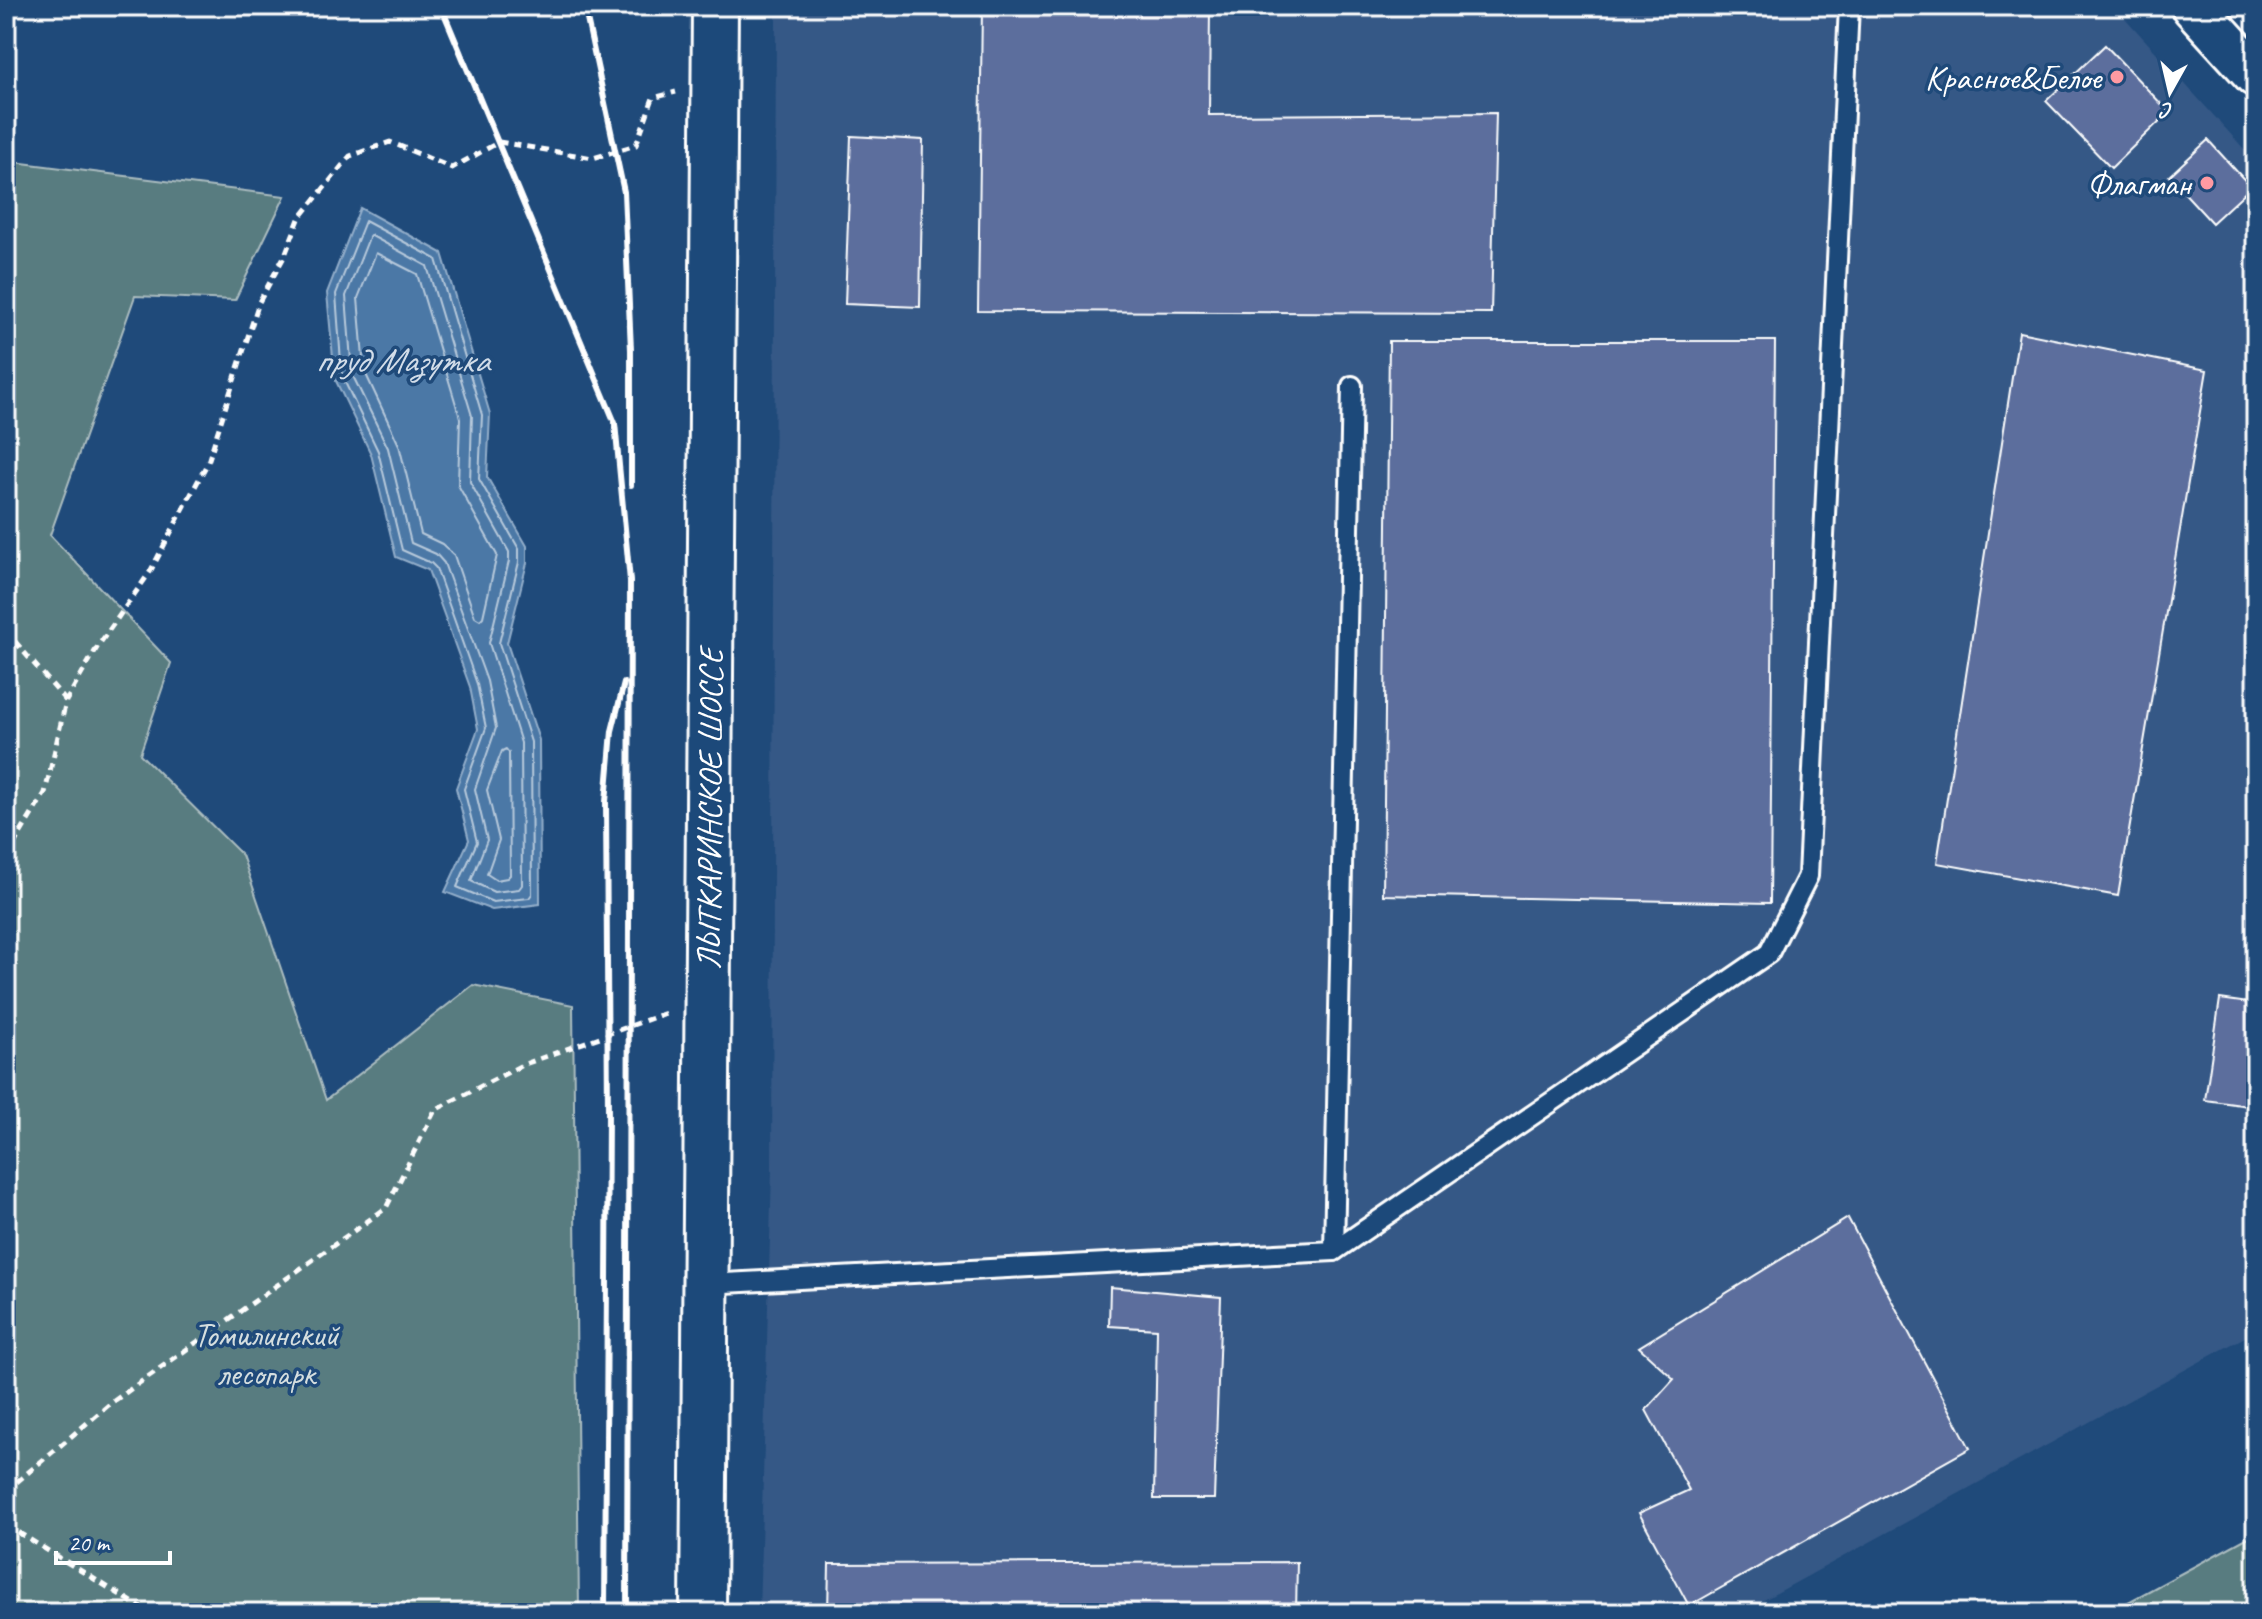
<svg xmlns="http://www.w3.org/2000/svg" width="2262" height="1619" font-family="Caveat,sans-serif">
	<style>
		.built { fill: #355886 }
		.green { fill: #587b80; stroke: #acbdc0; stroke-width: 2 }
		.water { fill: #4b78a6; stroke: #93aeca; stroke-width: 2 }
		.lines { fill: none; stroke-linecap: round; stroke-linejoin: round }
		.shore { stroke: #b7c9db; stroke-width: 2 }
		.building { fill: #5c6e9d; stroke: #fff; stroke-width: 2 }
		.service-casing { stroke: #fff; stroke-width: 24 }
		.tertiary-casing { stroke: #fff; stroke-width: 48 }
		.secondary-casing { stroke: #fff; stroke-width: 50 }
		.path { stroke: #fff; stroke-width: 5; stroke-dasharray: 8 6; stroke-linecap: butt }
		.service { stroke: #1f4a7a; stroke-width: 18 }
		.tertiary { stroke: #1f4a7a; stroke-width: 42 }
		.secondary { stroke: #1f4a7a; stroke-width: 44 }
		.rail { stroke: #fff; stroke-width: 6 }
		.poi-dot { fill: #ff9aa2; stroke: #1f4a7a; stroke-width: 3 }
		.labels { text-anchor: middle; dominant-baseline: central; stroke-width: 7; stroke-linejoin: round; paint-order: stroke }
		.poi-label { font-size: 34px; fill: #fff; stroke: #1f4a7a; text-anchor: end }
		.street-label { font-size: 34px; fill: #fff; stroke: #1f4a7a }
		.park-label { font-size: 34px; fill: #d5dedf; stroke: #1f4a7a }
		.water-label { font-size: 36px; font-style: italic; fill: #d2dde9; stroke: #1f4a7a }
	</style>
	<rect width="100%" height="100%" fill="#1f4a7a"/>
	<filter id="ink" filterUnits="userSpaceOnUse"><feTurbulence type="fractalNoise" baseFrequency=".0125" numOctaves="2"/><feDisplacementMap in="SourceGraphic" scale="16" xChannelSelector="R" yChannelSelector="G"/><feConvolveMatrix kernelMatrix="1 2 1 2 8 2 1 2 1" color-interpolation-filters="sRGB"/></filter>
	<g filter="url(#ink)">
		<path class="built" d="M776 6H2114L2256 162V1331L1740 1613H759L772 1170Z"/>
		<g class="green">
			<path d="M6 161 285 196 235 300 135 296 50 535 171 663 140 754 242 855 326 1100 473 985 573 1005 579 1613H6Z"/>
			<path d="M2256 1533V1613H2108Z"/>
		</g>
		<path class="water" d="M360 208 442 253 490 414 487 477 527 546V563L507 643 539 740 540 904 492 910 445 892 469 840 456 788 478 729 470 687 428 570 396 557 371 454 335 379 327 293Z"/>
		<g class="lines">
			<g class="shore">
				<path d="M365 221 436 259 482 415 479 479 519 549V562L499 643 531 742 532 894 529 898 493 902 457 887 477 842 464 789 486 728 477 684 436 568 431 563 402 550 378 451 342 376 336 294Z"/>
				<path d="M370 235 427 266 472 416 470 482 509 552V561L489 643 521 743 522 885 519 889 494 892 471 881 487 840 475 789 496 728 487 681 444 563 436 554 411 543 388 448 352 374 346 296Z"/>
				<path d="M376 253 417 274 460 418 458 485 497 555 483 617 480 620 475 617 454 555 442 544 421 534 399 445 364 370 358 298Z"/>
				<path d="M506 749 509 753 510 875 507 878 496 880 487 874 499 840 487 790 502 751Z"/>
			</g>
		</g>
		<g class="building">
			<path d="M982 6H1210L1209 115 1496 113 1491 313 978 311Z"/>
			<path d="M2105 45 2169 112 2111 168 2046 101Z"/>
			<path d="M851 136 923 140 920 307 845 304Z"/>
			<path d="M2208 140 2251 187 2212 223 2169 176Z"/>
			<path d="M2019 332 2207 370 2118 896 1937 863Z"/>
			<path d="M1389 341H1775L1770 903 1383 895Z"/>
			<path d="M2220 999 2256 1004V1107L2205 1100Z"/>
			<path d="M1848 1218 1970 1448 1689 1606 1639 1513 1689 1490 1646 1410 1674 1379 1639 1347Z"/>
			<path d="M1110 1287 1221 1297 1214 1499H1154L1157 1329 1109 1326Z"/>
			<path d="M1297 1562 1296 1613H828L829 1564Z"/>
		</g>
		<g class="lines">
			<g class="service-casing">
				<g id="service">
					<path d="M1334 1251 1769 953 1808 876 1849 6"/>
					<path d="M705 1284 1334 1251 1352 386"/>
				</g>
			</g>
			<g class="tertiary-casing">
				<path id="tertiary" d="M2193 6 2256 75"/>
			</g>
			<g class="secondary-casing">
				<g id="secondary">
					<path id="s1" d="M703 1613 715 6"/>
				</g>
			</g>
			<g class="path">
				<path d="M6 631 66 701"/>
				<path d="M6 857 45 793 66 701 98 646 150 572 208 462 259 302 285 255 299 219 350 156 390 142 452 168 499 142 593 158 636 145 653 98 676 92"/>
				<path d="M6 1491 111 1403 386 1208 435 1110 522 1065 666 1013"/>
				<path d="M6 1525 150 1613"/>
			</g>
			<use href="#service" class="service"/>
			<use href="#tertiary" class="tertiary"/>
			<use href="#secondary" class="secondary"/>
			<g class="rail">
				<path d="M441 6 615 423 630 581 627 1613"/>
				<path d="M581 6 587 19 624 192 631 350V485"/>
				<path d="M605 1613 608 1113 606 802 612 731 624 683"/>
			</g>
		</g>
	</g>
	<g class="poi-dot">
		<circle cx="2117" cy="77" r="8"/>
		<circle cx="2207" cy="183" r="8"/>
	</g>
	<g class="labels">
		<g class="poi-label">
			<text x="2101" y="77">Красное&amp;Белое</text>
			<text x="2191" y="183">Флагман</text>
		</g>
		<g class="street-label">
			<text stroke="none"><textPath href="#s1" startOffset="804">ЛЫТКАРИНСКОЕ ШОССЕ</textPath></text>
		</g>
		<g class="park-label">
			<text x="266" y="1334">Томилинский<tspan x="266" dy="39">лесопарк</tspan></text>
		</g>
		<g class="water-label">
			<text x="402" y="360">пруд Мазутка</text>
		</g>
	</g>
	<rect width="2262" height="1619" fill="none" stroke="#1f4a7a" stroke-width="32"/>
	<rect x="16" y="16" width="2230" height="1587" fill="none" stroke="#fff" stroke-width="3" filter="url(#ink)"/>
	<g transform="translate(2170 92) rotate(188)" stroke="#1f4a7a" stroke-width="6" paint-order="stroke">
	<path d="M0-6L14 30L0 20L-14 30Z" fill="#ffffff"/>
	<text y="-12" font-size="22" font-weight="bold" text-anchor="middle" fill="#ffffff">С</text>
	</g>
	<path d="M56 1551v12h114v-12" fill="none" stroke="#ffffff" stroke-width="4"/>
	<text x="68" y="1551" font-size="24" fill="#ffffff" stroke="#1f4a7a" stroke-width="6" paint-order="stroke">20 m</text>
</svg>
